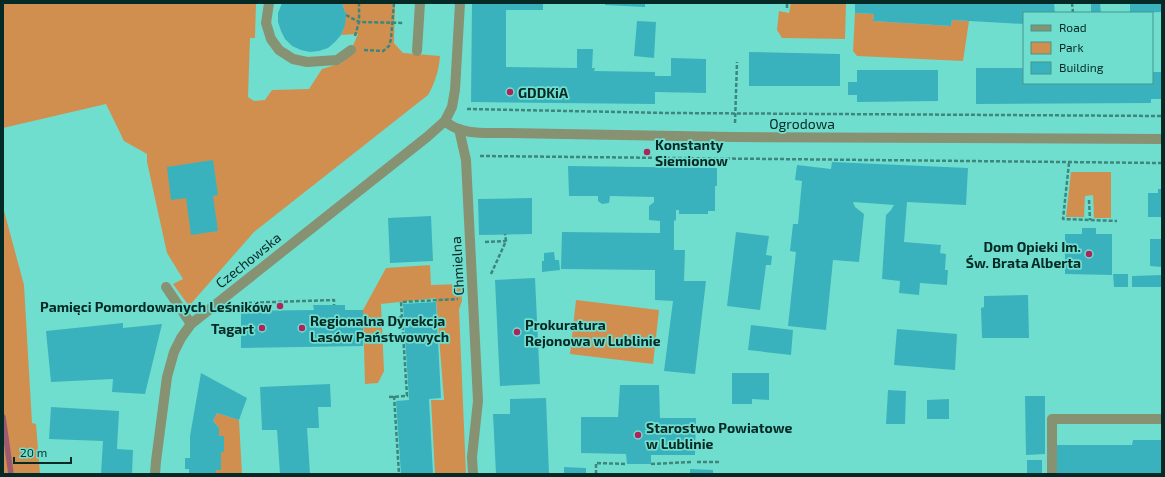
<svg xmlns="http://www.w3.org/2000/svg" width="1165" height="477" font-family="'Exo 2',sans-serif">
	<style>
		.green { fill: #d18f4f }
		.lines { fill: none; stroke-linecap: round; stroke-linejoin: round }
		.stream { stroke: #9c5b6f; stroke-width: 5.5 }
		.building { fill: #3ab2bd }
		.path { stroke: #3c867c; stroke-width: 2.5; stroke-dasharray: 4 2; stroke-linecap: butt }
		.minor { stroke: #879273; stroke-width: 10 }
		.poi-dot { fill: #b0225a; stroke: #70decf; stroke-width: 1.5 }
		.labels { text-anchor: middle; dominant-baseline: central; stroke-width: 3.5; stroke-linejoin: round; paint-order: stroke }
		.poi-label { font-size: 14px; font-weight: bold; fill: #052a25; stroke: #70decf; text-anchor: start }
		.street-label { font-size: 14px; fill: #052a25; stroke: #70decf }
	</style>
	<rect width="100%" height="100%" fill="#70decf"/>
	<g class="green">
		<path d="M3 3H256L255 38H250L248 97 254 101 265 100 272 90 309 89 322 69 342 63 351 50 358 34 341 35C346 24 347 15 342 3H395L394 43 403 53 440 56C439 70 435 83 428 95L254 232 189 306 173 284 183 279 167 253 147 162V154L124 141 106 104 3 128Z"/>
		<path d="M791 3H846L845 39 782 38 777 30 779 11 789 13Z"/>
		<path d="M855 13 874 14 873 21 951 26 952 20 969 21 963 61 857 56 853 51Z"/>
		<path d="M1071 172H1111V218H1094L1093 195 1085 196 1084 217H1066Z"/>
		<path d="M3 207 24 285 32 423 36 424 40 474H3Z"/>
		<path d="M430 265 431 285 461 284 462 301 459 309 466 474H435L431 400H444L436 298 381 304 384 371 378 383 365 384 363 310 386 268Z"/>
		<path d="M576 300 659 310 653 364 570 354Z"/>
		<path d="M217 413 239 420 242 474H216V470H221V452L224 451V436H219V428L213 421Z"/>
	</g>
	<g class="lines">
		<path class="stream" d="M3 417 11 474"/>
	</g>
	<g class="building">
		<path d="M282 3H342L346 15 345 25 341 35 335 42 328 48 319 51 310 52 301 50 292 46 285 39 281 31 278 22V13Z"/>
		<path d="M472 3H543V10H506V67L577 68V49H593L592 68H595L594 71 655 72V76H671V58L706 59V93L655 92V104L471 102Z"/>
		<path d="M605 3H645V7L605 5Z"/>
		<path d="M855 3H1054L1055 13H1024V24L952 20 951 26 873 21 874 14 855 13Z"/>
		<path d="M1091 3H1100L1101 13H1091Z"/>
		<path d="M1130 3H1162V12L1130 13Z"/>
		<path d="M637 21 656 22 654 58 634 56Z"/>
		<path d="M749 52 840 54V86H749Z"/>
		<path d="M976 68H1024V83H1152V72H1162V99H1151V103L976 104Z"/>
		<path d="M857 70H938V101L857 102V95H848V82H857Z"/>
		<path d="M213 160 218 195 213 196 218 231 191 235 186 198 171 200 167 167Z"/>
		<path d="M832 162 968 168 966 205 907 202 904 242 941 245 940 253 946 254 945 270H948L947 285 920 283 919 295 899 293 900 281 882 279 886 215 891 210 894 205 853 202 855 207 864 214 859 262 833 260 826 330 788 326 796 252 790 251 793 224H798L802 181 795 180 797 165 831 169Z"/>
		<path d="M568 166 717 168V186H715V211H708V214H679V210H676V221L674 220V250H685L684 281H706L695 374 664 371 673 301 655 300V270L561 269 562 232 660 233V221L649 220V206L654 202V197L610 196 609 203 602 204 598 201V196H569Z"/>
		<path d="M1158 189H1162V217H1148V193H1158Z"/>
		<path d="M532 198V234L479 235 478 199Z"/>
		<path d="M431 216 433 261 390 263 388 218Z"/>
		<path d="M1082 228H1096V234H1112V275L1065 274V234H1082Z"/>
		<path d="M736 232 769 236 766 255 772 256 771 265H766L760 310 727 306Z"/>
		<path d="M1150 239H1162V267L1150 266Z"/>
		<path d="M554 252 555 260H559L560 270 542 272V261H544V253Z"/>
		<path d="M1113 274H1128V287H1114Z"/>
		<path d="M1162 275V287H1132V276Z"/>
		<path d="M535 278 540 384 500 386 495 280Z"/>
		<path d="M1028 295 1029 338H982L981 308 984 307V296Z"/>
		<path d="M436 302 441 398 429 399 433 474H401L396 401 409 400 403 304Z"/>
		<path d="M313 305H345V310H363V346L241 348V311L314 310Z"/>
		<path d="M123 323V328L162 324 145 394 112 392 113 379 51 382 46 331Z"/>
		<path d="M751 325 793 330 791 355 748 350Z"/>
		<path d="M897 329 957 334 955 370 894 365Z"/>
		<path d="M201 373 247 398 239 420 217 413 213 421 219 428V436H224V452H221V470H216V474H189V469H185V458H190V436Z"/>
		<path d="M732 373H769V400L752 399V404H732Z"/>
		<path d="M330 384 331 407H318L319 428H307L310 474H280L277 430H262L260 387Z"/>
		<path d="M620 385H659L660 418H696L695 455H651V464H627L626 454 581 453V417H618Z"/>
		<path d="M888 390 906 391 905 424H886Z"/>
		<path d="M1025 396H1045V454L1026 455Z"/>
		<path d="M546 398 549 474H496L493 414H510V399Z"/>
		<path d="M949 399V419H927V400Z"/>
		<path d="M51 407 119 411 117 449 133 450 132 474H101L103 441 49 439Z"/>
		<path d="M1133 440H1162V474H1057V445H1132Z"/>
		<rect x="1027" y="460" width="15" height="14"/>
		<path d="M564 467 586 468V474H564Z"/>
		<path d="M690 469 713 470V474H690Z"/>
	</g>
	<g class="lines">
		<g class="path">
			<path d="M1072 3 1073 13"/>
			<path d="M787 8V3"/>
			<path d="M346 15 359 22 404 23"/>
			<path d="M355 36 359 22V3"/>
			<path d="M364 50 383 51 389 46 391 39 394 3"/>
			<path d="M467 109 669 113 1162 116"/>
			<path d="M735 123 737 62"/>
			<path d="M480 156 1162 163"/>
			<path d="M1069 163 1063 219 1117 221"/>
			<path d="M1089 200 1090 220"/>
			<path d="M485 242 506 241"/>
			<path d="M491 274 506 241 505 234"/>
			<path d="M242 303 334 300V305"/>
			<path d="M393 322 402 316"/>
			<path d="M394 396 399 474"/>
			<path d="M389 397 407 396 401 302 458 299"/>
			<path d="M697 462H720"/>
			<path d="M651 464 691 462"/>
			<path d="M596 474V463L627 464"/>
		</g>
		<g class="minor">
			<path d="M269 3 266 23 271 39 279 50 293 59 307 62 337 60 351 50"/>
			<path d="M417 51 420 3"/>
			<path d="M445 121C460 135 484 133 503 133L733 137 1162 139"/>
			<path d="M459 129 466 160 478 401 472 457 473 474"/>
			<path d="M166 287 191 324"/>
			<path d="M155 474 156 461 167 377 174 352 181 338 191 324 427 137 445 121 452 107 455 90 460 3"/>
			<path d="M1052 474V419H1162"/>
		</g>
	</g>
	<g class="poi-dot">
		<circle cx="510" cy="92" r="4"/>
		<circle cx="647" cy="152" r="4"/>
		<circle cx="1089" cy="254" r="4"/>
		<circle cx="280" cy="306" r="4"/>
		<circle cx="262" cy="328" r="4"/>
		<circle cx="302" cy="328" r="4"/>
		<circle cx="517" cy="332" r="4"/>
		<circle cx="638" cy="435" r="4"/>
	</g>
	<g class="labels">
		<g class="poi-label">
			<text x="518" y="92">GDDKiA</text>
			<text x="655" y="144">Konstanty<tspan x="655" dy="16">Siemionow</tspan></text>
			<text x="1081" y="246" text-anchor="end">Dom Opieki Im.<tspan x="1081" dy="16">Św. Brata Alberta</tspan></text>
			<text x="272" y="306" text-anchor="end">Pamięci Pomordowanych Leśników</text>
			<text x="310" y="320">Regionalna Dyrekcja<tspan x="310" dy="16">Lasów Państwowych</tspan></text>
			<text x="525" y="324">Prokuratura<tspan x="525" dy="16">Rejonowa w Lublinie</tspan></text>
			<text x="254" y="328" text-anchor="end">Tagart</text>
			<text x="646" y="427">Starostwo Powiatowe<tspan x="646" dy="16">w Lublinie</tspan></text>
		</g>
		<g class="street-label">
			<text x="802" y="123">Ogrodowa</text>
			<text transform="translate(248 260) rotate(-39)">Czechowska</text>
			<text transform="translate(457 266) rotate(-93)">Chmielna</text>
		</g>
	</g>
	<rect width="1165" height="477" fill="none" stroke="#052a25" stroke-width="8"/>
	<rect x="1023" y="12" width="130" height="72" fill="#70decf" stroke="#45968b"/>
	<rect x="1031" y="25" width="20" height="6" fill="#879273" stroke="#45968b"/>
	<text x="1059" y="32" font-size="12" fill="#052a25">Road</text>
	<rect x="1031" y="42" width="20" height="12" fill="#d18f4f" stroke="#45968b"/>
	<text x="1059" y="52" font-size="12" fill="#052a25">Park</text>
	<rect x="1031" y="62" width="20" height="12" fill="#3ab2bd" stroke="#45968b"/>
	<text x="1059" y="72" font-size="12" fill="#052a25">Building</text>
	<path d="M14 457v6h57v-6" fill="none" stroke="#052a25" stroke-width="2"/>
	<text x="20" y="457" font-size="12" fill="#052a25" stroke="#70decf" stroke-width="3" paint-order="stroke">20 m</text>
</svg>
